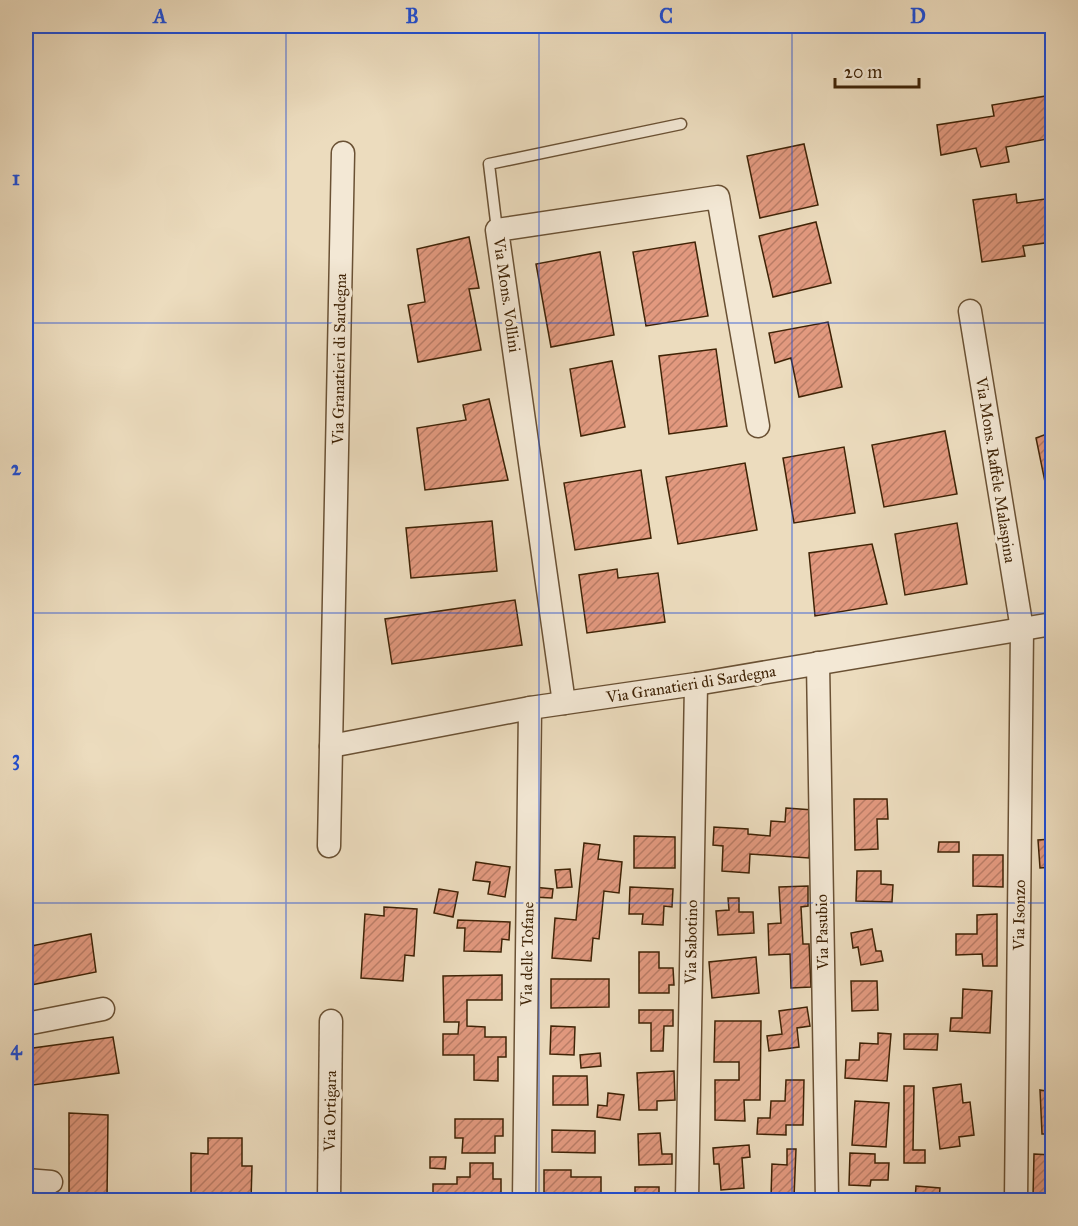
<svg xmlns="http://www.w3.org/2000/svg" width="1078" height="1226" font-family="'IM FELL Great Primer',serif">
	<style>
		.building { fill: url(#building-hatch); stroke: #3f2306; stroke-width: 1.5 }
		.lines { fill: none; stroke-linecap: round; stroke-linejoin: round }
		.lane-casing { stroke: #6a5134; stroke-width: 13 }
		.street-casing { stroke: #6a5134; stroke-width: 25 }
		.lane { stroke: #f3e8d5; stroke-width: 10 }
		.street { stroke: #f3e8d5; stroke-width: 22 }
		.grid { fill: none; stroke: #1d4ed8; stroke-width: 1.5; stroke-opacity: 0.55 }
		.labels { text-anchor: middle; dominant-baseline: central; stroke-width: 6; stroke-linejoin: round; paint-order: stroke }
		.street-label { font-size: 16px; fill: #3f2306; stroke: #f3e8d5 }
		.neatline { fill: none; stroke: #1d4ed8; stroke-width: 2 }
		.grid-label { font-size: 20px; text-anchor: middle; font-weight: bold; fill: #1d4ed8 }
	</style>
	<defs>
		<pattern id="building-hatch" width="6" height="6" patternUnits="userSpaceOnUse" patternTransform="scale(1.5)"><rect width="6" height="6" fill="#e2997f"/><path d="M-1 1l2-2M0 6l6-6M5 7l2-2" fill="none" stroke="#b97c66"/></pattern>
	</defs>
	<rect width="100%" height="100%" fill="#ecdcbe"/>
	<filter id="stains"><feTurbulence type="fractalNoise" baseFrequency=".00333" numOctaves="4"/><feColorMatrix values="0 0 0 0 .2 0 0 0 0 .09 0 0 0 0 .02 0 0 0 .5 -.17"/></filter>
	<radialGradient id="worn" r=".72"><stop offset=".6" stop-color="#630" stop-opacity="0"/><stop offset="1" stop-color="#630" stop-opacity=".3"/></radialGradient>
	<g class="building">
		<path d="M1052 95V138L1006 147 1009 162 981 167 976 148 941 155 937 125 994 116 992 105Z"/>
		<path d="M804 144 818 205 760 218 747 156Z"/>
		<path d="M1016 194 1017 203 1052 198V242L1023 246 1025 256 982 262 973 200Z"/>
		<path d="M816 222 831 283 773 297 759 236Z"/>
		<path d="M469 237 479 288 469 289 481 350 418 362 408 305 425 302 417 249Z"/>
		<path d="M695 242 708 316 646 326 633 252Z"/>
		<path d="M600 252 614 335 551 347 536 264Z"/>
		<path d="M828 322 842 387 799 397 791 358 775 363 769 333Z"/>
		<path d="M716 349 727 426 669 434 659 356Z"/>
		<path d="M612 361 625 427 581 436 570 369Z"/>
		<path d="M489 399 508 480 425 490 417 428 466 420 463 405Z"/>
		<path d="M945 431 957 494 884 507 872 445Z"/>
		<path d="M1052 432V481L1045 482 1036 438Z"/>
		<path d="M844 447 855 513 794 523 783 458Z"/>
		<path d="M745 463 757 530 678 544 666 477Z"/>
		<path d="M641 470 651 538 575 550 564 483Z"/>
		<path d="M492 521 497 571 411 578 406 528Z"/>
		<path d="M957 523 967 584 905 595 895 534Z"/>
		<path d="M872 544 887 604 815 616 809 553Z"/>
		<path d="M617 569 618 578 658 573 665 622 587 633 579 575Z"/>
		<path d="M515 600 522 645 392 664 385 619Z"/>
		<rect x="1049" y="768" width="3" height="18"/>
		<path d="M854 799H887L888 819H877L878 849 855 850Z"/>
		<path d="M786 808 813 810 809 858 750 854 749 873 722 871 723 846 713 845 714 827 748 829V834L770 836 771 821 785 822Z"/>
		<path d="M634 836 675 837V868H634Z"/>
		<path d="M1052 839V867L1040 868 1038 840Z"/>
		<path d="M939 842H959V852H938Z"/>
		<path d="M584 843 600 845 598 859 622 862 619 893 604 891 599 939 593 938 591 961 552 958 555 918 576 920Z"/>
		<path d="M973 855H1003V887L973 886Z"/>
		<path d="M476 862 510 867 505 897 488 894 490 882 473 880Z"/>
		<path d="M570 869 572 887 557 888 555 870Z"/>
		<path d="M857 871H881V884L893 885 892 902 856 901Z"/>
		<path d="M808 886V906L801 907 803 944H809L811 987 791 988 790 954 769 955 768 924 781 923 779 887Z"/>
		<path d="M533 887 553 889 552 898 533 897Z"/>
		<path d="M630 887 673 889 672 907 664 906 663 925 642 924 643 914H629Z"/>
		<path d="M439 889 458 892 453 917 434 913Z"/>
		<path d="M728 898H739V912H753L754 933 718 935 716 911 729 910Z"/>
		<path d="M1050 898H1052V939H1049Z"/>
		<path d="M384 907 417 909 414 956 405 955 403 981 361 978 365 914 384 916Z"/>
		<path d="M997 914V966H983L982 954 956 955V934H977V915Z"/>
		<path d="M458 920 510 922 509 940 502 939 501 952 464 951 465 928H457Z"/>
		<path d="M872 929 876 951H881L883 961 861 965 858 947 853 948 851 933Z"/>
		<path d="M91 934 96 972 26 986V947Z"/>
		<path d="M639 952H659V968H673L674 985H669V993H639Z"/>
		<path d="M756 957 759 993 712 998 709 962Z"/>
		<path d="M502 975V1000H467V1026L485 1027V1037H506V1057H498V1081L474 1080V1055H443V1034H458L459 1022H444L443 976Z"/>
		<path d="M551 979H609V1007L551 1008Z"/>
		<path d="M851 981H877L878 1010 852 1011Z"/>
		<path d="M963 989 992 991 990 1033 950 1031 951 1018H962Z"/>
		<path d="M807 1007 810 1026 797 1028 799 1047 769 1051 767 1036 782 1034 779 1011Z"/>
		<path d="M639 1010H673V1026H664L663 1051H651V1023H639Z"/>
		<path d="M715 1021H761L760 1100H744L745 1121 715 1120V1080H739V1062H714Z"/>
		<path d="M551 1026 575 1027 574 1055 550 1054Z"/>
		<path d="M878 1033 891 1034 887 1081 845 1078 846 1060H859L860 1043 878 1044Z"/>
		<path d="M904 1034H938L937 1050 904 1049Z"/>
		<path d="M113 1037 119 1073 26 1086V1049Z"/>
		<path d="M600 1053 601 1066 581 1068 580 1055Z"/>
		<path d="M674 1071 675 1100 657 1101V1110H639L637 1073Z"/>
		<path d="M553 1076H587L588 1105H553Z"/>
		<path d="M786 1080H804L803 1125H786V1135L757 1134 758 1118H770L771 1101H785Z"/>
		<path d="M961 1084 963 1103 970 1102 974 1135 959 1137 960 1146 940 1149 933 1088Z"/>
		<path d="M904 1086H914L913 1150H925V1163H904Z"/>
		<path d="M1040 1090 1052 1092V1134H1042Z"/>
		<path d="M608 1093 624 1095 620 1120 597 1117 598 1105 607 1106Z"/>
		<path d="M855 1101 889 1103 886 1147 852 1145Z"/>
		<path d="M69 1113 108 1115 107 1200H69Z"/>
		<path d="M455 1119H503V1136H495V1153H462L463 1138H455Z"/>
		<path d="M552 1130 595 1131V1153L552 1152Z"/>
		<path d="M660 1133 662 1154H672V1164L639 1165 638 1134Z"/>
		<path d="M208 1138H242V1166H252L251 1200H191V1153L208 1154Z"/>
		<path d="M749 1145 750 1157 742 1158 744 1188 721 1190 719 1164H714L713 1148Z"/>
		<path d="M787 1149H796L794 1198 771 1197 772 1164 787 1165Z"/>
		<path d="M850 1153 875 1154V1163H889L888 1180H871L870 1186 849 1185Z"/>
		<path d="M1034 1154 1052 1155V1197H1033Z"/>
		<path d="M430 1157H446L445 1169 430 1168Z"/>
		<path d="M470 1163H493V1179H501V1199L433 1200V1184H457V1177H470Z"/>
		<path d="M544 1170H571V1177H601V1200L544 1199Z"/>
		<path d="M916 1186 940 1188 939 1200H915Z"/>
		<path d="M635 1187H659V1197H667V1200H635Z"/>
		<path d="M993 1195V1200H964V1196Z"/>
	</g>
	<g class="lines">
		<g class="lane-casing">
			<path id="lane" d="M497 230 489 164 681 124"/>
		</g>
		<g class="street-casing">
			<g id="street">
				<path d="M970 311 1022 629 1016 1200"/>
				<path d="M818 663 827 1200"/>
				<path d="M564 703 497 230 718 197 758 426"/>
				<path d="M331 746 530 708 696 684 1052 624"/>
				<path d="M329 846 343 153"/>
				<path d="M26 1024 103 1009"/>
				<path d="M26 1180 51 1182"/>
				<path d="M329 1200 331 1021"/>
				<path d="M524 1200 530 708"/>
				<path d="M687 1200 696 684"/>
			</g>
		</g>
		<use href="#lane" class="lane"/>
		<use href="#street" class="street"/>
	</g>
	<path class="grid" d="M286 26V1200M539 26V1200M792 26V1200M26 323H1052M26 613H1052M26 903H1052"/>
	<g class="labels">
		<g class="street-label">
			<text transform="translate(507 295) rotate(82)">Via Mons. Vollini</text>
			<text transform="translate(339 359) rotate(-89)">Via Granatieri di Sardegna</text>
			<text transform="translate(996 470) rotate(81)">Via Mons. Raffele Malaspina</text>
			<text transform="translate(691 684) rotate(-9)">Via Granatieri di Sardegna</text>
			<text transform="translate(1019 915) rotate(-89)">Via Isonzo</text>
			<text transform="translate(822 932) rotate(-91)">Via Pasubio</text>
			<text transform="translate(691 942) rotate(-89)">Via Sabotino</text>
			<text transform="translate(527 954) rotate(-89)">Via delle Tofane</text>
			<text transform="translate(330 1111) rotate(-89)">Via Ortigara</text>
		</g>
	</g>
	<rect width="1078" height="1226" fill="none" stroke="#ecdcbe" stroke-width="66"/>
	<path d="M835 78v9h84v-9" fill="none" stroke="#3f2306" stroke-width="3"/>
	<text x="844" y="78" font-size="18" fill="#3f2306" stroke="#f3e8d5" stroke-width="4.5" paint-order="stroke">20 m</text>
	<rect x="33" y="33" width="1012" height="1160" class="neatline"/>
	<g class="grid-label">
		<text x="160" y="23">A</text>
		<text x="412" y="23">B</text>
		<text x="666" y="23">C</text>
		<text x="918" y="23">D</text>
		<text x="16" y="185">1</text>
		<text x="16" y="475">2</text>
		<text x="16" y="765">3</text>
		<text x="16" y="1055">4</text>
	</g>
	<rect width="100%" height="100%" filter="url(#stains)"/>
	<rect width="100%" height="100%" fill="url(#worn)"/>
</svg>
